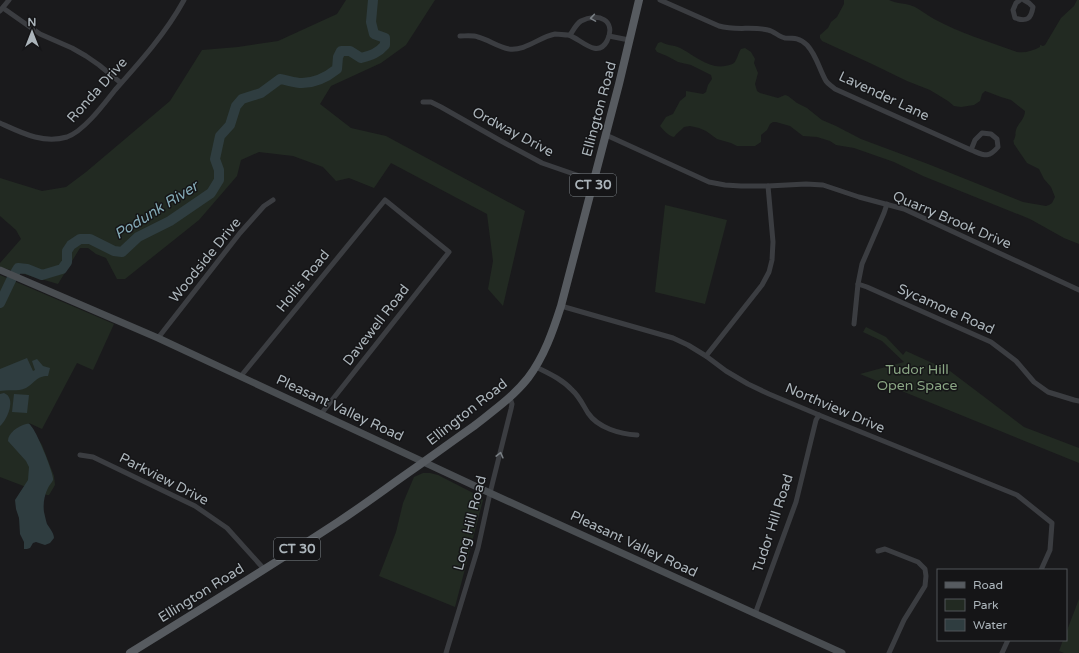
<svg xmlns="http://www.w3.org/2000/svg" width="1079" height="653" font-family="'Varela Round',sans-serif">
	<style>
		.green { fill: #222a22 }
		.water { fill: #2f3d40 }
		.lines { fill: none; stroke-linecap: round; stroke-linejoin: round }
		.river { stroke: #2f3d40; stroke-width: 10 }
		.street { stroke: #3b3d41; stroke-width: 5 }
		.secondary { stroke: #494d51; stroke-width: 7 }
		.primary { stroke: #575b60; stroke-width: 8 }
		.oneway { stroke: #797f84 }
		.labels { text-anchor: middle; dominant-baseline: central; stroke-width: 3; stroke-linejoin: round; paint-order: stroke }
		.shield { fill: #151517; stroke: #7f858a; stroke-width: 1 }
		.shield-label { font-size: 13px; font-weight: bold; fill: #acb5bb }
		.street-label { font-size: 14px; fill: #acb5bb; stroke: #151517 }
		.park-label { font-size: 14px; fill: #8aa684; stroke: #151517 }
		.water-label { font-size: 15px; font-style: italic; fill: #84aab6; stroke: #151517 }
	</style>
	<rect width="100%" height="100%" fill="#1a1a1c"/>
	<g class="green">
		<path d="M346 0H435L406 45 381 63 331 86 320 104 351 128 386 136 525 211 503 306 488 289 493 261 487 214 391 163 374 188 349 178 336 181 323 167 293 156 259 152 241 160 237 176 199 220 125 279H117L106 258 96 254 88 248H80L58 284 0 267V263L21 239 16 230 0 216V178L42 191 66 187 86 172 170 101 202 50 238 47 278 41 337 14Z"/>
		<path d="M844 0H889C897 4 907 3 915 7 922 11 927 15 934 19 960 33 989 42 1017 52 1026 53 1032 51 1040 47V45L1043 46 1045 45 1061 18 1074 6 1077 0H1079V244L1064 238 1030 219 923 176 894 162 854 148 836 145 830 141 817 137 803 136 790 126 776 122H773L770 124 767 130 761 135V142L755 146H737L731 143 717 139 706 131 699 128 690 126 684 127C680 131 677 133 674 137 669 136 663 130 660 126L666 117 673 114 680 101 686 96V91L703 94 706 92 708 85 712 79 711 75 691 65 678 62 667 56 657 52 655 49 658 43 661 42C668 46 676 45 682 49 695 56 709 69 725 66 728 65 731 65 734 63 738 58 738 53 741 49L745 48 751 52 755 59 754 63 758 73 755 84 757 91 760 93 778 98 785 95 788 96 797 103 807 108 822 120 836 126 861 139 928 164 1023 202 1046 206 1049 205 1052 203 1055 197 1051 187 1044 179 1039 169 1027 163 1014 144C1013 137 1013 144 1015 137 1016 134 1015 134 1016 130 1018 123 1025 119 1025 111L1011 100 1001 97 988 92 985 91 982 94 980 101 974 105 961 107 954 106 948 101 930 90 907 81 872 64 822 41 820 38V35L828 28 831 22 837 17 844 4Z"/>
		<path d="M665 205 727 220 705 304 655 292Z"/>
		<path d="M0 275 114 324 93 370 77 363 42 429 29 423 36 436 42 445 54 476 55 485 49 495H47L0 477Z"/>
		<path d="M866 327 886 337 903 355 906 351 950 371 1024 427 1079 448V463L860 374 904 362 882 341 863 332Z"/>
		<path d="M423 473H430L438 475 481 497 483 500 455 607 379 576 396 532 403 503 414 477Z"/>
		<path d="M1079 599V653H1064L1059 651 1063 640H1066V633Z"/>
	</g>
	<g class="water">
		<path d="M27 358 33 371 35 370 32 361 37 359 43 366 50 368 48 376C36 376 35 383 26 388 17 392 9 389 0 391V369Z"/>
		<path d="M4 393C17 398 7 420 0 426V394Z"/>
		<path d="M14 394 29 395 27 413 12 412Z"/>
		<path d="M26 424C29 424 29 423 31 426 36 430 55 476 53 480 52 483 49 485 48 488 44 496 43 504 44 512 45 516 46 521 47 524 50 529 54 533 54 538L50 543 45 545 36 542 33 543 30 548 27 549H24V542L20 534 19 518 16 509 15 500 28 480 29 467 26 461 8 441C8 433 18 426 26 424Z"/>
	</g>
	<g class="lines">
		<path class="river" d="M0 303 12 278 18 268 27 269 42 275 62 269 67 262V251L71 245 80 239H90L114 251 122 252 138 237 170 221 211 193 219 180V170L215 159 220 136 230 125 236 106 242 99 261 93 280 79C287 80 295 83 302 83 314 83 327 77 337 69L338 57 341 51H350L361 58C372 55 378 53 385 45V38L374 34 371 22 373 0"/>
		<g class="street">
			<path d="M660 0 719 26C736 31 752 26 768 30 774 31 779 37 785 38 794 38 800 38 807 45 817 56 819 69 826 81 828 84 832 86 835 89L971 150C984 155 988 159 998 147L997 139 991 134 982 133 975 140 971 150"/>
			<path d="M1020 0 1016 3 1013 10 1015 18C1027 22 1031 19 1033 7L1029 3 1024 0"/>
			<path d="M3 8 40 34 72 48 86 56 99 65 121 83"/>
			<path d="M0 11 9 0"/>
			<path d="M460 36C466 36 473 35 478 37 489 40 498 47 509 49 526 51 539 37 555 34 559 34 564 35 568 35 579 37 597 60 607 41 617 20 598 12 581 21 576 24 573 31 570 35"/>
			<path d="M609 36 629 40"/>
			<path d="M423 102H431L441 107 501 141 542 163 594 181"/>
			<path d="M0 123C22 133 43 144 67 137 84 131 104 104 115 90 140 62 166 33 184 0"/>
			<path d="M606 135 709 182 725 185 741 186H768L806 184 823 185 859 197 904 209 1079 290"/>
			<path d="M858 284 867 287 991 342 1016 361 1034 382 1048 392 1074 400 1079 401"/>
			<path d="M561 306 673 338 688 345 706 356 726 371 748 384 769 394 819 415 1017 495 1052 523 1050 550 1041 570"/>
			<path d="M854 324 858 284 862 264 884 213 887 204"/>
			<path d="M158 338 240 233 264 206 273 200"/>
			<path d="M706 356 762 285 769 272 772 260 773 242 768 186"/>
			<path d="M536 367C548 373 562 379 572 390 579 396 583 405 588 413 598 428 620 434 637 435"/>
			<path d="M241 376 385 200 449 252 321 414"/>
			<path d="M80 455 93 457 195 506 227 528 264 569"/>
			<path d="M878 551 885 549 918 562 925 569 926 576 925 586 904 620 889 653"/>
			<path d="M755 614 796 502 816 420 819 415"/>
			<path d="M446 653 478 548 490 493 511 409 512 404 510 398"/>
			<path d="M1002 653 1008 640"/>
		</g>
		<path class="secondary" d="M0 270 158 338 490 493 842 653"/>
		<path class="primary" d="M130 653C200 610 269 567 338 522 364 505 389 486 415 468 435 454 454 440 474 426 493 411 513 397 528 378 544 357 553 331 561 306L619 84 639 0"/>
	</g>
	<defs><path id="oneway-chevron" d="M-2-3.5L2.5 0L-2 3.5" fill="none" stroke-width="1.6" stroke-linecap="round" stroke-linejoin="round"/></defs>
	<g class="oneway">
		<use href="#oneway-chevron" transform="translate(593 18) rotate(171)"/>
		<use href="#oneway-chevron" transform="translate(500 455) rotate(-76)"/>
	</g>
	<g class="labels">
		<g class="shield">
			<rect x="570" y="174" width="46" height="22" rx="3"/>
			<rect x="274" y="538" width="46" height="22" rx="3"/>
		</g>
		<g class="shield-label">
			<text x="593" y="185">CT 30</text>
			<text x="297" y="549">CT 30</text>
		</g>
		<g class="street-label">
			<text transform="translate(97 90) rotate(-48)">Ronda Drive</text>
			<text transform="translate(884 96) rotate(25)">Lavender Lane</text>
			<text transform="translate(599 109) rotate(-75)">Ellington Road</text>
			<text transform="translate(513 132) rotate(28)">Ordway Drive</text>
			<text transform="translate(952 220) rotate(23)">Quarry Brook Drive</text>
			<text transform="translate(205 260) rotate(-51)">Woodside Drive</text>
			<text transform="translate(303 281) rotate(-51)">Hollis Road</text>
			<text transform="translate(946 309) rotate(24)">Sycamore Road</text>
			<text transform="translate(376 325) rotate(-52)">Davewell Road</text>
			<text transform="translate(340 408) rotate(25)">Pleasant Valley Road</text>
			<text transform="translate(835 408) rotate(23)">Northview Drive</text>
			<text transform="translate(467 412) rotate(-38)">Ellington Road</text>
			<text transform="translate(164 479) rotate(27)">Parkview Drive</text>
			<text transform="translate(470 523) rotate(-76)">Long Hill Road</text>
			<text transform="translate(773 523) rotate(-72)">Tudor Hill Road</text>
			<text transform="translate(634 544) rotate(25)">Pleasant Valley Road</text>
			<text transform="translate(201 593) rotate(-32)">Ellington Road</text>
		</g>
		<g class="park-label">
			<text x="917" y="369">Tudor Hill<tspan x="917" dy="16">Open Space</tspan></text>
		</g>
		<g class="water-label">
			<text transform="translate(156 210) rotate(-32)">Podunk River</text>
		</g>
	</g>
	<rect x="937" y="569" width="130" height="72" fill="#151517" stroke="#515559"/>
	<rect x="945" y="582" width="20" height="6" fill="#575b60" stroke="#515559"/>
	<text x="973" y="589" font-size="12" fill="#acb5bb">Road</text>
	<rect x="945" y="599" width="20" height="12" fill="#222a22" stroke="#515559"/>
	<text x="973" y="609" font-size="12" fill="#acb5bb">Park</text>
	<rect x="945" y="619" width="20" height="12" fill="#2f3d40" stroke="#515559"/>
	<text x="973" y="629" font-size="12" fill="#acb5bb">Water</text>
	<g transform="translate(32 32)" stroke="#151517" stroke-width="3" paint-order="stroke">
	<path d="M0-3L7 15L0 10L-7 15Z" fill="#acb5bb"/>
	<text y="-6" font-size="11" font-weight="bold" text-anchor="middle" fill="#acb5bb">N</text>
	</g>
</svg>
